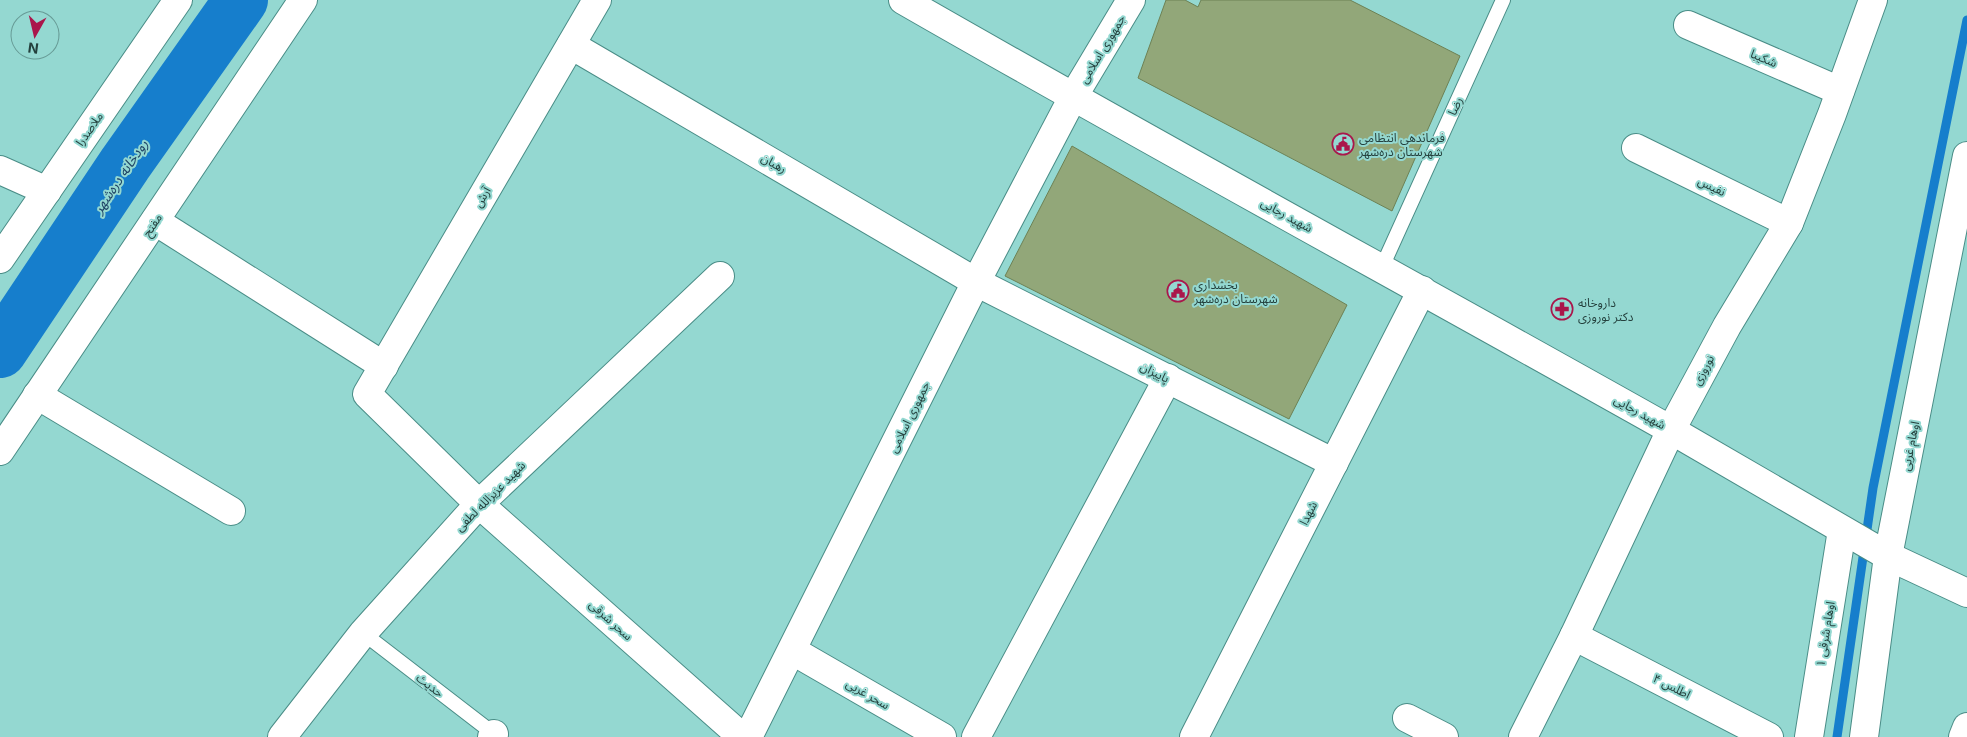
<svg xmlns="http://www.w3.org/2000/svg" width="1967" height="737" font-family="Inter,'Noto Sans Arabic',sans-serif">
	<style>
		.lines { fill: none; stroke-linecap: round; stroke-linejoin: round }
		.stream { stroke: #167ecc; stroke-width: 9 }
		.river { stroke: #167ecc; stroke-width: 54 }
		.building { fill: #92a779; stroke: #6d8154 }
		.service-casing { stroke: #4a8d87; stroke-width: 16 }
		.minor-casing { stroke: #4a8d87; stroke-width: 30 }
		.tertiary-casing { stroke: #4a8d87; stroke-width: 30 }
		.secondary-casing { stroke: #4a8d87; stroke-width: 30 }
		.service { stroke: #fff; stroke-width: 14 }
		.minor { stroke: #fff; stroke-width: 28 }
		.tertiary { stroke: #fff; stroke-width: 28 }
		.secondary { stroke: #fff; stroke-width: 28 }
		.labels { text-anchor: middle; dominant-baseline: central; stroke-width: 4; stroke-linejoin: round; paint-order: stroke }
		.street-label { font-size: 12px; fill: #24403d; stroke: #94d8d1 }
		.poi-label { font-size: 12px; fill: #24403d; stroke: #94d8d1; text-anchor: start }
		.water-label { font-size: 14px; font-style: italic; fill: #204566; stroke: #94d8d1 }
	</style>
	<rect width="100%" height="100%" fill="#94d8d1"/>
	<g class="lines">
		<path class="stream" d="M1837 737 1873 488 1967 20"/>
		<path class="river" d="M0 351 125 164 241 0"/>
	</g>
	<g class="building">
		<path d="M1166 0H1185L1198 7 1201 0H1350L1460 56 1392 211 1138 78Z"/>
		<path d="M1072 146 1347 305 1289 419 1005 276Z"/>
	</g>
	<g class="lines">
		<g class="service-casing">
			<g id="service">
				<path d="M1382 267 1503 0"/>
				<path d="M363 633 498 737"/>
			</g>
		</g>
		<g class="minor-casing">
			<g id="minor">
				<path d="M597 0 367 394 479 504 742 737"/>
				<path d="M1688 25 1840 91"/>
				<path d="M571 45 976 282 1334 463"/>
				<path d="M1636 148 1789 223"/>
				<path d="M0 170 47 191"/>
				<path d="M155 221 384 366"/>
				<path d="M0 259 178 0"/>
				<path d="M37 395 231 511"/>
				<path d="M1671 430 1888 556 1967 593"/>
				<path d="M0 451 303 0"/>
				<path d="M1574 636 1769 737"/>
				<path d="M793 651 942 737"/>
				<path d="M1407 718 1444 737"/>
				<path d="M282 737 363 633 479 504 720 276"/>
				<path d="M492 737 494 734"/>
				<path d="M976 737 1168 378"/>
				<path d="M1194 737 1422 290"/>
				<path d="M1809 737 1842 530"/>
				<path d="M1864 737 1888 556 1967 156"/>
				<path d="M1963 737 1967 727"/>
			</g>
		</g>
		<g class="tertiary-casing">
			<path id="tertiary" d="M748 737 976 282 1073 97"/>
		</g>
		<g class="secondary-casing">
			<g id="secondary">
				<path d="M903 0C1157 146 1415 286 1671 430"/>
				<path d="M1073 97 1131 0"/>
				<path d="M1523 737 1574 636 1671 430 1727 326 1789 223 1832 114 1873 0"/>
			</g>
		</g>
		<use href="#service" class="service"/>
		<use href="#minor" class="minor"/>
		<use href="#tertiary" class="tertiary"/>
		<use href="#secondary" class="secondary"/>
	</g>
	<defs>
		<g id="civic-ring" transform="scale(1.125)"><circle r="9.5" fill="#94d8d1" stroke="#aa164b" stroke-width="1.5"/><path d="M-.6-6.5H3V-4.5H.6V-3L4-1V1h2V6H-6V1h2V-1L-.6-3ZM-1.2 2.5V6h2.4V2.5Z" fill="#aa164b"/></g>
		<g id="pharmacy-ring" transform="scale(1.125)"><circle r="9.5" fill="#94d8d1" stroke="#aa164b" stroke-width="1.5"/><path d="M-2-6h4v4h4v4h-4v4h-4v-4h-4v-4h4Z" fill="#aa164b"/></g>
	</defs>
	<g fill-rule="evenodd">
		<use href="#civic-ring" x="1343" y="144"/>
		<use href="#civic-ring" x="1178" y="291"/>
		<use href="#pharmacy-ring" x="1562" y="309"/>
	</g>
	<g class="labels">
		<g class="street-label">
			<text transform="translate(1102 49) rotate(-59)">جمهوری اسلامی</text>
			<text transform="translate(1764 58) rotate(23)">شکیبا</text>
			<text transform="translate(1455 106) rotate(-66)">رضا</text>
			<text transform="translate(89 129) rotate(-55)">ملاصدرا</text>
			<text transform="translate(774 163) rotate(30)">رهبان</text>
			<text transform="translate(1712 186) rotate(26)">نفیس</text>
			<text transform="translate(482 197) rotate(-60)">آرش</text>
			<text transform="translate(1287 215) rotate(29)">شهید رجایی</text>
			<text transform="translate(152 225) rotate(-56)">مفتح</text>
			<text transform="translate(1703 370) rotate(-62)">نوروزی</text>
			<text transform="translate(1155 372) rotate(27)">پاییزان</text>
			<text transform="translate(1640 412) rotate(29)">شهید رجایی</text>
			<text transform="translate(909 417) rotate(-64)">جمهوری اسلامی</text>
			<text transform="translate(1910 446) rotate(-79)">اوهام غربی</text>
			<text transform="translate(490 496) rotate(-45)">شهید عزیزالله لطفی</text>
			<text transform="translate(1308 513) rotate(-63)">شهدا</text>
			<text transform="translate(611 620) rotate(42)">سحر شرقی</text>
			<text transform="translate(1825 634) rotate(-81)">۱ اوهام شرقی</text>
			<text transform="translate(430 685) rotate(37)">حدیث</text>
			<text transform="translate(1672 686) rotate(27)">اطلس ۴</text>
			<text transform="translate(868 694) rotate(30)">سحر غربی</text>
		</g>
		<g class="poi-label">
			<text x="1359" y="137">فرماندهی انتظامی<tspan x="1359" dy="14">شهرستان دره‌شهر</tspan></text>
			<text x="1194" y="284">بخشداری<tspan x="1194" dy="14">شهرستان دره‌شهر</tspan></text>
			<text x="1578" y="302">داروخانه<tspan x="1578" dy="14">دکتر نوروزی</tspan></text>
		</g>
		<g class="water-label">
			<text transform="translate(120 176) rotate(-56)">رودخانه دره‌شهر</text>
		</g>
	</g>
	<g transform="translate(35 35) rotate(188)"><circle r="24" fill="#94d8d1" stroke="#679b96"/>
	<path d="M0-4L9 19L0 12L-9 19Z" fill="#aa164b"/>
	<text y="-8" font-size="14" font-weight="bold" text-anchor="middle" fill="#24403d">N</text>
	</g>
</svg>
